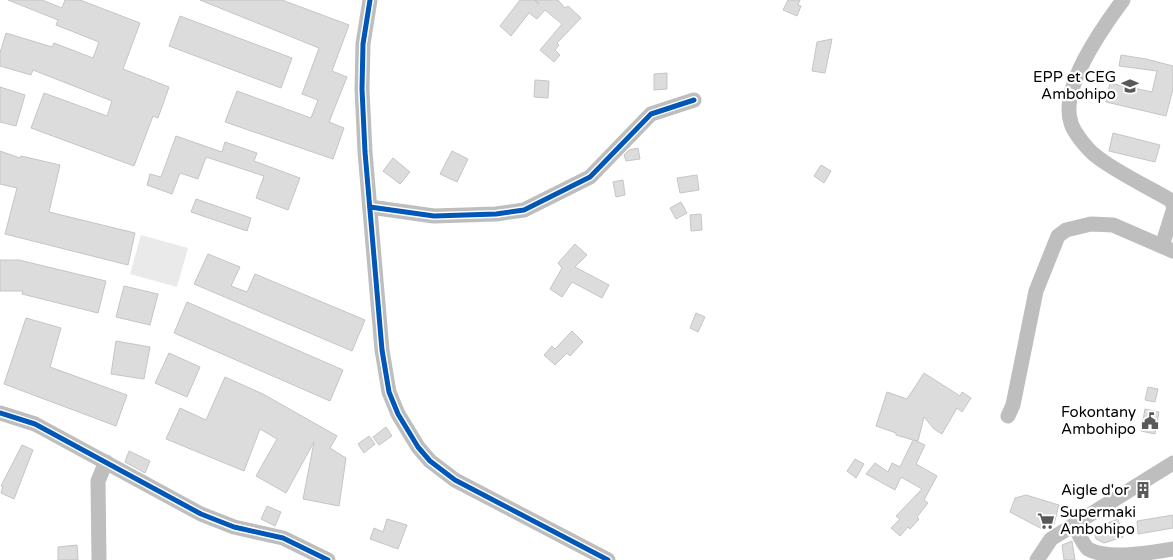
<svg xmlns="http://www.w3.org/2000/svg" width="1173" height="560" font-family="'Varela Round',sans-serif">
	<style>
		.green { fill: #eaeaea }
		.building { fill: #dcdcdc; stroke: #c5c5c5 }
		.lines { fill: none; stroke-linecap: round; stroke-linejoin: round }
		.minor { stroke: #bebebe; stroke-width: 15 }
		.cycleway-casing { stroke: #fff; stroke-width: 8 }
		.cycleway { stroke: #0057b8; stroke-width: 5 }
		.labels { text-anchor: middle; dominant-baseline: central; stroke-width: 4.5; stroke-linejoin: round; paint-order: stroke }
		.poi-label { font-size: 15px; fill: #000; stroke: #fff; text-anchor: end }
	</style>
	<rect width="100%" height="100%" fill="#fff"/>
	<path class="green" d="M141 235 188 248 177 287 130 274Z"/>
	<g class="building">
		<path d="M8 0H42L62 8 65 0H80L140 23 123 69 169 87 158 118 153 116 134 166 31 128 44 93 107 116 112 101 33 70 31 75 0 66V53L6 33 52 47 54 43 93 58 99 42 56 25 58 20Z"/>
		<path d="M200 0H282L349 25 332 71 347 77 329 122 344 128 333 159 225 122 237 91 311 118 318 100 302 94 319 48Z"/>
		<path d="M520 0H534L539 4 535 0H558L565 8 568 6 581 18 557 43 559 45 555 50 560 55 554 62 540 50 562 24 545 10 537 19 529 13 511 36 500 26Z"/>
		<path d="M788 0H800L798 5 801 6 797 16 783 10Z"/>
		<path d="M180 16 292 58 281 88 169 46Z"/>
		<path d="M832 39 825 73 812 71 817 42Z"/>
		<path d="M1121 55 1146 59 1173 66V89L1166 116 1106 102 1110 83 1152 92 1157 71 1119 66Z"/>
		<path d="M667 73V89L654 90V74Z"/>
		<path d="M535 80 549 81 548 98 534 97Z"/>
		<path d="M0 87 25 95 16 126 0 122Z"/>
		<path d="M1113 133 1160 145 1155 162 1109 151Z"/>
		<path d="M176 136 222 152 225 142 257 153 254 161 300 178 288 210 256 198 264 176 206 157 198 179 180 173 172 194 147 185 150 174 161 177Z"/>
		<path d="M638 148 640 159 626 161 624 155 629 150Z"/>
		<path d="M0 151 20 158 21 156 60 165 49 212 135 233 128 265 5 234 17 188 0 184Z"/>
		<path d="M452 151 468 159 457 182 440 174Z"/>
		<path d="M393 158 410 172 400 184 383 171Z"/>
		<path d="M821 165 831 171 824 183 814 176Z"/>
		<path d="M697 175 699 190 680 193 677 178Z"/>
		<path d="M623 180 625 195 616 197 613 182Z"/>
		<path d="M196 199 251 218 247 231 191 212Z"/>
		<path d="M681 202 687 213 676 219 670 208Z"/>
		<path d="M701 214 702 230 691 231 690 215Z"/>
		<path d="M575 244 587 255 575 267 609 285 602 298 572 282 562 297 550 289 562 268 558 263Z"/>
		<path d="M208 254 240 267 231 286 247 292 255 274 365 320 352 351 194 284Z"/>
		<path d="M0 260H19L106 281 98 313 22 294 23 291H0Z"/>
		<path d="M124 286 158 294 150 325 116 317Z"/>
		<path d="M187 302 343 370 330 401 174 333Z"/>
		<path d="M696 313 705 317 698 332 690 328Z"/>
		<path d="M26 318 61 328 50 367 127 395 116 426 4 384Z"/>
		<path d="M572 331 583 342 570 356 567 353 555 365 544 355 552 346 555 349Z"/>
		<path d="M116 341 150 347 144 379 111 374Z"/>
		<path d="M169 353 200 367 187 397 155 383Z"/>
		<path d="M924 373 960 396 962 392 971 398 962 412 957 408 942 434 934 429 924 417 918 441 914 440 925 445 916 464 937 476 924 500 928 503 917 517 919 519 910 529 908 527 900 536 891 528 900 519 896 516 922 489 901 477 895 490 866 474 875 463 888 472 892 463 900 467 913 440 896 435V433L876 426 887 392 907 399Z"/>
		<path d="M225 377 263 394 337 436 330 448 346 458 339 506 303 499 314 442 286 493 256 476 277 439 260 429 244 471 166 439 180 408 206 420Z"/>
		<path d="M1148 387 1158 389 1155 402 1145 400Z"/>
		<path d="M1145 409 1159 412 1155 434 1141 431Z"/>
		<path d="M386 427 392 436 379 445 373 437Z"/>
		<path d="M369 436 375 444 364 453 358 444Z"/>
		<path d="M22 445 33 450 14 499 1 493 3 486H1Z"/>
		<path d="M129 451 150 461 145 473 125 462Z"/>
		<path d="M855 459 864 464 856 478 847 471Z"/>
		<path d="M1026 495 1059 505 1054 524 1044 530 1010 512 1015 498Z"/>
		<path d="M267 506 281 512 275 526 261 519Z"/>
		<path d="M1173 515V528L1138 534 1137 521Z"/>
		<path d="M387 519 407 525 398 549 370 539 374 528 383 532Z"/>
		<path d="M1118 519 1123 537 1104 543 1096 539 1094 531 1098 530V527Z"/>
		<path d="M1072 541 1075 560H1064L1062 545Z"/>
		<path d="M77 545 78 560H58V547Z"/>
	</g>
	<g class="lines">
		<g class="minor">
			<path d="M370 0 363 44 362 89 365 152 382 350 389 392 398 414 418 447 430 461 455 480 608 560"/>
			<path d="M1123 0C1103 27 1059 88 1071 123 1074 133 1088 150 1096 156 1116 172 1150 188 1172 201L1173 206"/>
			<path d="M370 207 434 216 496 214 524 210 590 177 651 114 694 100"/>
			<path d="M1162 246 1173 211"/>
			<path d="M0 413 35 424 201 514 234 527 283 538 328 560"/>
			<path d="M1008 416 1013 405 1036 291 1058 236 1066 230 1091 224 1113 225 1173 251"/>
			<path d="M1074 525C1078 532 1082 543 1088 549 1108 560 1149 553 1173 549"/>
			<path d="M99 560 98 481 106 462"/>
			<path d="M1037 560 1051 539 1173 463"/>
		</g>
		<g class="cycleway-casing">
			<g id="cycleway">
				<path d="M370 0 363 44 362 89 365 152 382 350 389 392 398 414 418 447 430 461 455 480 608 560"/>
				<path d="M370 207 434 216 496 214 524 210 590 177 651 114 694 100"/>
				<path d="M0 413 35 424 201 514 234 527 283 538 328 560"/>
			</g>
		</g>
		<use href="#cycleway" class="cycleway"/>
	</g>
	<defs>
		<g id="school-bare" transform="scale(1.35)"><path d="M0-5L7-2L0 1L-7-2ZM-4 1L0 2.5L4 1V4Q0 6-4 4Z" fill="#595959" stroke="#fff" stroke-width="2.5" paint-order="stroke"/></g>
		<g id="civic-bare" transform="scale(1.35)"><path d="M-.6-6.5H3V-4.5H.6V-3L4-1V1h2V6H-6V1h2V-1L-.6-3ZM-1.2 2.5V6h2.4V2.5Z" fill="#595959" stroke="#fff" stroke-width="2.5" paint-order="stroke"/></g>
		<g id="building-bare" transform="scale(1.35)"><path d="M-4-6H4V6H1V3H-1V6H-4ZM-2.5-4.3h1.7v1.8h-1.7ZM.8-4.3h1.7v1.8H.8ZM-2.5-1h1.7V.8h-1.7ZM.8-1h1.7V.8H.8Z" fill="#595959" stroke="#fff" stroke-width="2.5" paint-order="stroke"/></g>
		<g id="supermarket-bare" transform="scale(1.35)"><path d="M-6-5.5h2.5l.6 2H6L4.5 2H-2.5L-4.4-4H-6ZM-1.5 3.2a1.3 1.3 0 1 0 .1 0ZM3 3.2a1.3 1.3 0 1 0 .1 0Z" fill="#595959" stroke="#fff" stroke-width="2.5" paint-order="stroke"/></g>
	</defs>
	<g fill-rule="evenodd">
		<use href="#school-bare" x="1130" y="86"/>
		<use href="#civic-bare" x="1150" y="421"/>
		<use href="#building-bare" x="1143" y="490"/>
		<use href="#supermarket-bare" x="1046" y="521"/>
	</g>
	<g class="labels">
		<g class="poi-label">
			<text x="1116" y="77">EPP et CEG<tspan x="1116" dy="17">Ambohipo</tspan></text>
			<text x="1136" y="412">Fokontany<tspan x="1136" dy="17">Ambohipo</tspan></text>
			<text x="1129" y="490">Aigle d'or</text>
			<text x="1060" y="512" text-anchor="start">Supermaki<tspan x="1060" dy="17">Ambohipo</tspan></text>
		</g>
	</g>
</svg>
